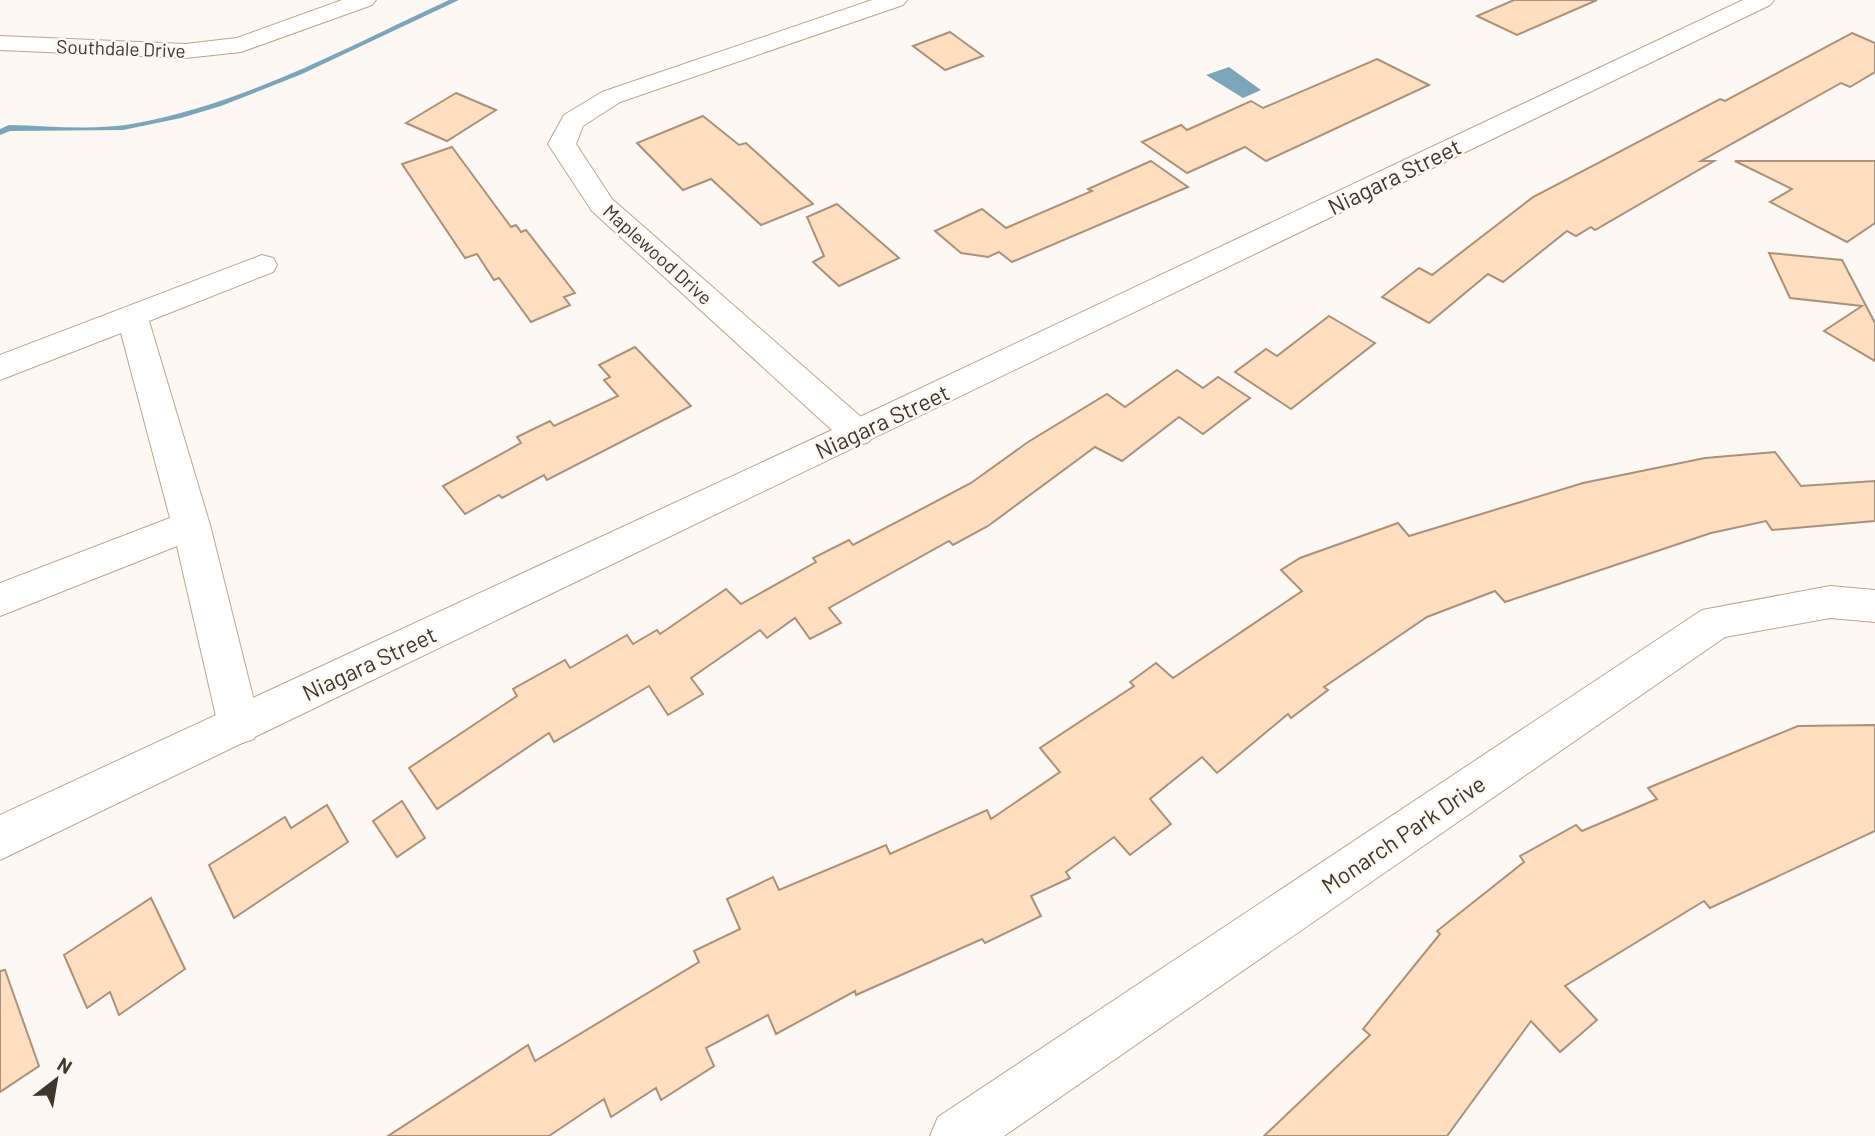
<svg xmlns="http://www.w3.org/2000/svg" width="1875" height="1136" font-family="Barlow,sans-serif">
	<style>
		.water { fill: #7ba5ba }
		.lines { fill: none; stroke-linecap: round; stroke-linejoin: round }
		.stream { fill: #7ba5ba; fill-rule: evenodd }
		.building { fill: #fedebe; stroke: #aa927a; stroke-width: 2 }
		.street-casing { stroke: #bda58c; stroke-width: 2 }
		.secondary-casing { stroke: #bda58c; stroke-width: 2 }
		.street { fill: #fff; fill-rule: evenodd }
		.secondary { fill: #fff; fill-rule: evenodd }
		.labels { text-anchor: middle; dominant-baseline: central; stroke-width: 5; stroke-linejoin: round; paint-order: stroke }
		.far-street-label { font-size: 19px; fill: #40362c; stroke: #fdf8f3 }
		.street-label { font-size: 23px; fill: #40362c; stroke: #fdf8f3 }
	</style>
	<rect width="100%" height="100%" fill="#fdf8f3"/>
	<path class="water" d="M1229 67 1261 90 1243 98 1206 75Z"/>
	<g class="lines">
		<path class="stream" d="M449 0H459L302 74 221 106 181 118 123 130 10 131 0 135V129L9 125C51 126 95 131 137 123 247 103 349 46 449 0Z"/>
	</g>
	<g class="building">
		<path d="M1514 0H1597L1517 35 1477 16Z"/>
		<path d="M950 32 983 56 945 70 913 46Z"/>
		<path d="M1852 33 1875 43V72L1850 87 1841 83 1701 161H1714L1595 230 1591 227 1576 236 1567 231 1503 282 1488 274 1429 323 1382 297 1419 268 1432 275 1533 197 1720 99 1725 101Z"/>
		<path d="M1377 59 1429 85 1266 161 1245 147 1187 173 1142 142 1181 125 1187 130 1251 101 1263 108Z"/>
		<path d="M456 93 496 110 447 141 406 123Z"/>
		<path d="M703 116 739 145 746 143 813 204 761 225 711 179 683 190 637 143Z"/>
		<path d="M452 147 511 227 516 225 521 232 526 230 575 293 564 297 570 305 531 322 499 278 494 280 477 254 465 258 402 164Z"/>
		<path d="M1151 161 1188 187 1012 262 999 252 988 257 961 253 935 231 982 209 1006 228 1092 191 1088 189Z"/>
		<path d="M1735 161H1875V223L1847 242 1770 202 1792 189Z"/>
		<path d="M837 204 899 258 839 286 813 262 824 256 807 217Z"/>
		<path d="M1769 253 1842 260 1875 323V361L1824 331 1862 306 1790 298Z"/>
		<path d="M1329 316 1375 343 1291 409 1235 372 1266 349 1277 356Z"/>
		<path d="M635 347 691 406 547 480 544 475 502 498 499 495 465 514 443 486 521 443 517 437 550 421 554 426 618 396 604 380 610 377 599 365Z"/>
		<path d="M1177 370 1203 388 1218 377 1250 398 1203 434 1179 417 1122 461 1095 447 988 526 953 545 949 541 829 608 841 623 810 639 795 618 767 638 760 630 691 678 703 694 668 715 649 686 554 742 549 733 437 809 409 768 517 696 513 689 565 660 570 668 627 635 633 644 657 630 660 634 726 589 741 604 816 562 813 558 849 540 853 545 971 483 1028 442 1107 394 1125 407Z"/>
		<path d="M1775 452 1801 486 1875 481V521L1772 530 1766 521 1711 533 1505 602 1495 591 1427 617 1324 687 1328 690 1291 718 1288 714 1217 773 1202 757 1150 799 1171 824 1130 855 1114 837 1066 872 1070 878 1031 896 1041 916 985 943 982 939 856 995 855 991 776 1034 768 1015 706 1048 714 1066 661 1100 656 1088 611 1117 604 1099 549 1136H388L528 1045 535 1061 699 962 694 951 740 929 727 899 773 877 779 890 886 845 890 854 987 810 991 819 1060 772 1040 748 1134 686 1130 682 1156 663 1173 678 1302 591 1281 570 1300 558 1398 523 1409 536 1583 483 1705 458Z"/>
		<path d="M1875 725V831L1710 908 1704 901 1565 986 1597 1020 1560 1052 1531 1021 1447 1136H1264L1370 1035 1363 1029 1440 934 1437 931 1524 862 1520 856 1576 825 1582 831 1657 799 1648 788 1798 726Z"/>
		<path d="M402 801 425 838 397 857 373 821Z"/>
		<path d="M327 805 348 842 234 918 209 865 285 817 291 828Z"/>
		<path d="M151 898 185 969 119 1015 110 992 87 1008 64 955Z"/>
		<path d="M5 970 39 1066 0 1092V971Z"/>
	</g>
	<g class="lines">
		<g class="street-casing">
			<g id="street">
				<path d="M342 0H376L372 5 241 52 185 58 0 50V36L185 44 237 38Z"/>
				<path d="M872 0H907L903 5 620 102 583 126 576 144 612 199 869 424 874 433 869 442 857 446 845 442 592 211 548 144 564 115 602 92Z"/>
				<path d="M262 255 273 258 277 265 273 272 149 321 210 525 260 725 254 739 239 744 224 739 218 725 177 546 0 616V583L170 518 121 333 0 380V355Z"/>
				<path d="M1830 586 1875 590V622L1830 618 1725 637 1004 1136H930L938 1117 1702 610Z"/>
			</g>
		</g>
		<g class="secondary-casing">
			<path id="secondary" d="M1743 0H1774L1770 5 0 860V815L845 424Z"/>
		</g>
		<use href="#street" class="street"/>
		<use href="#secondary" class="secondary"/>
	</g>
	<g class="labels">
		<g class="far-street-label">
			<text transform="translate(121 48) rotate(2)">Southdale Drive</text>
			<text transform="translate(658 254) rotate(42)">Maplewood Drive</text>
		</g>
		<g class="street-label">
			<text transform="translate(1394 176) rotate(-26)">Niagara Street</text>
			<text transform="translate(882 421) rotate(-25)">Niagara Street</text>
			<text transform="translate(369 663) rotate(-25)">Niagara Street</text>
			<text transform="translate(1403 834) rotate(-34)">Monarch Park Drive</text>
		</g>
	</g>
	<g transform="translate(56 1080) rotate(31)" stroke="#fdf8f3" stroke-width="5" paint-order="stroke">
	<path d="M0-5L12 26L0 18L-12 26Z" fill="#40362c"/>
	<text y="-10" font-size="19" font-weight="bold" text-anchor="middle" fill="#40362c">N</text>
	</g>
</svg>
